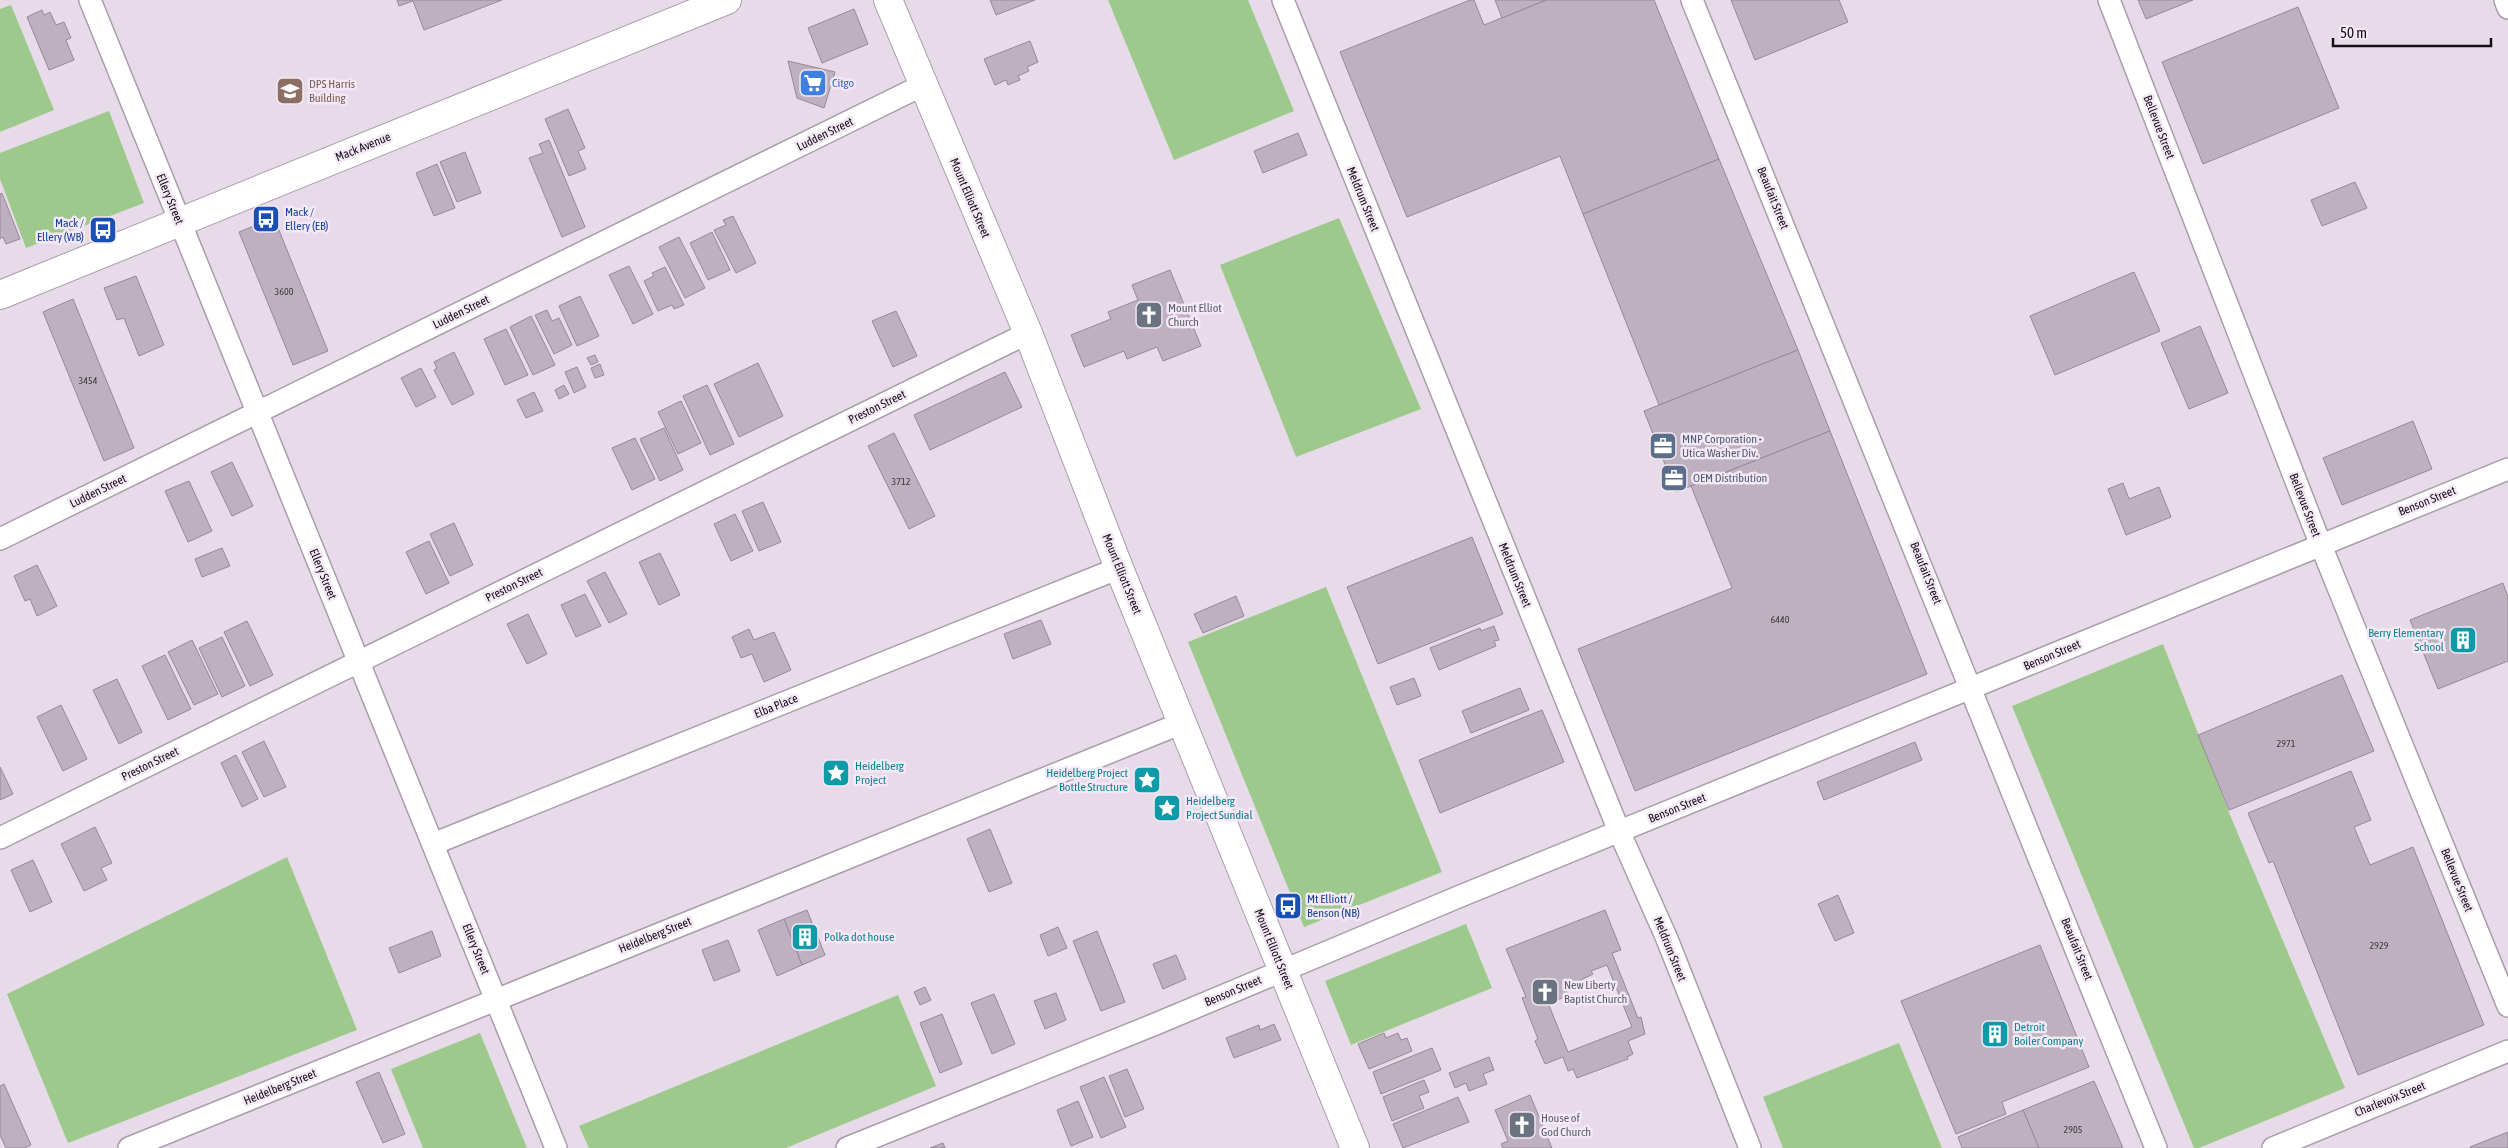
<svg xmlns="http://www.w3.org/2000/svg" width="2508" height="1148" font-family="'Asap Condensed',sans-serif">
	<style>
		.green { fill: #9dc98c }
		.building { fill: #beb1bf; stroke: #958996; fill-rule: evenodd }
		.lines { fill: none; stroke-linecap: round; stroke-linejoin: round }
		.minor-casing { stroke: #aa9dab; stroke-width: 24 }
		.major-casing { stroke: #aa9dab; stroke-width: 30 }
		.minor { stroke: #fff; stroke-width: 21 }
		.major { stroke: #fff; stroke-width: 28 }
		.labels { text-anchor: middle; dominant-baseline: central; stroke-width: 5; stroke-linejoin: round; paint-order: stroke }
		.number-label { font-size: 10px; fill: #3f3840 }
		.shop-label { font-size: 12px; fill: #366cbe; stroke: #f5e8f6; text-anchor: start }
		.education-label { font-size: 12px; fill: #785e54; stroke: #f5e8f6; text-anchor: start }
		.street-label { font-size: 12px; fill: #151015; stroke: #f5e8f6 }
		.transit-label { font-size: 12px; fill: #164399; stroke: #f5e8f6; text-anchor: start }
		.worship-label { font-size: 12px; fill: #5b616d; stroke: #f5e8f6; text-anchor: start }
		.service-label { font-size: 12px; fill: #4e5e75; stroke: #f5e8f6; text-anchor: start }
		.culture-label { font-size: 12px; fill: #0d838f; stroke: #f5e8f6; text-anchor: start }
	</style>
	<rect width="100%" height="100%" fill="#e8dbe9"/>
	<g class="green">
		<path d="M1108 0H1248L1294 111 1174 160Z"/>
		<path d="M11 5 54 110 0 132V9Z"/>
		<path d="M109 111 144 203 26 248 0 179V153Z"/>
		<path d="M1339 218 1421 409 1296 457 1220 265Z"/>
		<path d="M1326 587 1442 872 1304 927 1188 642Z"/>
		<path d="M2163 644 2230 815 2345 1088 2199 1148H2194L2012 706Z"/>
		<path d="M287 857 357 1030 68 1143 7 994Z"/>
		<path d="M1466 924 1492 988 1351 1045 1325 981Z"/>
		<path d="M898 995 936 1086 786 1148H589L579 1126Z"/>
		<path d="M480 1033 527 1148H423L391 1069Z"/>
		<path d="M1899 1043 1942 1148H1783L1763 1097Z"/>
	</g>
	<g class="building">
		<path d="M397 0H502L424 30 413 1 399 6Z"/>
		<path d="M990 0H1035L996 15Z"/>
		<path d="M1470 0H1474L1484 25 1546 0H1654L1719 159 1583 214 1560 156 1407 217 1340 52Z"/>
		<path d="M1495 0H1546L1502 18Z"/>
		<path d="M1731 0H1839L1848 22 1755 60Z"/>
		<path d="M2138 0H2193L2146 19Z"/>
		<path d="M2298 7 2339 108 2203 164 2162 62Z"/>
		<path d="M854 9 868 44 822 63 808 28Z"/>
		<path d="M42 10 44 15 50 12 56 25 64 22 71 38 66 40 74 60 49 70 27 17Z"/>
		<path d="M1030 41 1038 62 1027 67 1029 71 1018 76 1020 80 1008 85 1006 80 995 85 984 59Z"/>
		<path d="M788 61 835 72 824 108 797 98Z"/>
		<path d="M568 109 585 148 578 151 586 169 569 176 545 119Z"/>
		<path d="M1298 133 1307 155 1263 173 1254 151Z"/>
		<path d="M549 140 585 227 562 237 529 158 543 153 539 144Z"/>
		<path d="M465 152 481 193 457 202 440 162Z"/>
		<path d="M1719 159 1798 350 1659 405 1583 214Z"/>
		<path d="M437 164 455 208 434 216 416 173Z"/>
		<path d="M2355 182 2367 208 2322 226 2311 200Z"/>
		<path d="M2 193 20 239 6 244 3 237 0 239V194Z"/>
		<path d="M733 216 756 263 736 273 714 230 726 225 723 220Z"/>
		<path d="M274 218 328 351 293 365 239 232Z"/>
		<path d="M712 232 730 270 708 280 690 243Z"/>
		<path d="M679 237 705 288 685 298 659 247Z"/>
		<path d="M629 266 653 314 633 324 609 275Z"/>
		<path d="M665 267 684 305 674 309 672 305 658 311 644 281 654 276 652 273Z"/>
		<path d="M1170 270 1201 346 1163 361 1157 347 1127 359 1124 351 1084 367 1071 335 1111 319 1108 312 1138 300 1132 285Z"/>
		<path d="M2134 272 2160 331 2055 375 2030 316Z"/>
		<path d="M136 276 164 345 139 356 124 318 117 320 104 288Z"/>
		<path d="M580 296 599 336 577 346 559 306Z"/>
		<path d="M73 299 134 448 104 461 43 312Z"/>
		<path d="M547 310 552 321 559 318 572 345 554 354 535 315Z"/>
		<path d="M896 311 917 356 893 367 872 321Z"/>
		<path d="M531 316 555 365 533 375 510 327Z"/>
		<path d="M2200 326 2228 393 2189 409 2161 343Z"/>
		<path d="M506 329 528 375 505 385 484 339Z"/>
		<path d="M1798 350 1830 431 1676 492 1644 411Z"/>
		<path d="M454 352 474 394 452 405 434 370 437 368 434 362Z"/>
		<path d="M595 355 598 362 591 365 587 358Z"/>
		<path d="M758 363 783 416 739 437 714 384Z"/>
		<path d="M600 364 604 375 595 378 591 368Z"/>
		<path d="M577 367 586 387 574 393 565 372Z"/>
		<path d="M421 368 436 397 416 407 401 378Z"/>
		<path d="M1005 372 1022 407 930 450 914 415Z"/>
		<path d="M564 385 569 394 559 399 555 390Z"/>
		<path d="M707 385 734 444 710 455 683 396Z"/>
		<path d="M534 392 543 411 526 418 517 400Z"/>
		<path d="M681 401 701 443 678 454 658 412Z"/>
		<path d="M2413 421 2432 469 2342 505 2323 458Z"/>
		<path d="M664 428 683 470 660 481 640 439Z"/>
		<path d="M1830 431 1927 674 1635 791 1578 649 1732 588 1691 486Z"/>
		<path d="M894 433 935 516 909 529 868 446Z"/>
		<path d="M635 438 655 479 632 490 612 448Z"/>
		<path d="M232 462 253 506 232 516 211 472Z"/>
		<path d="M189 481 212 531 188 542 165 491Z"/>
		<path d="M2123 483 2129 499 2159 487 2171 517 2126 535 2108 489Z"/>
		<path d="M763 502 781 542 759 551 742 511Z"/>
		<path d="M735 514 753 551 731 561 714 524Z"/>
		<path d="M454 523 473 565 450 576 430 534Z"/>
		<path d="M1472 537 1503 614 1378 664 1347 587Z"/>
		<path d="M429 541 449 583 426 594 406 552Z"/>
		<path d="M222 548 230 566 202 577 195 559Z"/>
		<path d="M660 553 680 595 659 605 639 562Z"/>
		<path d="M37 565 57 606 37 616 30 599 25 601 14 576Z"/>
		<path d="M605 572 627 614 609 623 587 581Z"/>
		<path d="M2503 583 2508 597V661L2438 689 2410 620Z"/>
		<path d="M585 594 601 626 576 637 561 605Z"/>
		<path d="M1236 596 1244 616 1203 633 1194 614Z"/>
		<path d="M528 614 547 654 527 664 507 624Z"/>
		<path d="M1041 620 1051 644 1013 659 1004 634Z"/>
		<path d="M247 621 273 675 250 686 224 632Z"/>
		<path d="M1494 626 1499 640 1494 641 1496 646 1439 670 1430 648 1480 628 1481 631Z"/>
		<path d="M749 629 754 640 774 632 791 670 764 682 752 654 741 658 732 637Z"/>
		<path d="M222 637 245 686 222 697 199 648Z"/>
		<path d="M192 640 218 694 194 705 168 652Z"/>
		<path d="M165 655 191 709 168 720 142 666Z"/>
		<path d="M2342 675 2374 751 2229 810 2198 735Z"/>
		<path d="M1414 678 1421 696 1397 705 1390 687Z"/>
		<path d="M117 679 142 732 119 744 93 690Z"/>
		<path d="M1520 688 1529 710 1471 733 1462 711Z"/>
		<path d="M61 705 87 759 63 771 37 717Z"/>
		<path d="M1542 710 1564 762 1440 813 1419 760Z"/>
		<path d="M264 741 286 787 264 797 242 752Z"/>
		<path d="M1915 742 1922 760 1824 800 1817 782Z"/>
		<path d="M236 755 258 799 242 807 221 763Z"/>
		<path d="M0 767 13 794 0 800Z"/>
		<path d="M2351 771 2371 820 2354 827 2370 865 2413 847 2484 1025 2358 1075 2273 861 2269 863 2248 813Z"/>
		<path d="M95 827 112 863 101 868 107 880 84 891 61 844Z"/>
		<path d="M990 829 1012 883 989 892 967 839Z"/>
		<path d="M33 860 52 902 30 912 11 870Z"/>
		<path d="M1838 895 1854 933 1835 941 1818 904Z"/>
		<path d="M807 910 825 955 802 965 784 919Z"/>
		<path d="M1605 910 1621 950 1612 953 1638 1018 1641 1017 1645 1034 1628 1041 1633 1054 1627 1057 1628 1059 1577 1078 1573 1069 1568 1071 1563 1057 1545 1064 1535 1041 1538 1039 1522 998 1526 997 1506 949ZM1607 965 1632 1027 1568 1052 1548 1003 1568 996 1565 988 1593 974 1591 971Z"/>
		<path d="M784 919 802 965 777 976 758 930Z"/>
		<path d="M1058 927 1067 948 1048 956 1040 935Z"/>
		<path d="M432 931 441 956 399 973 389 948Z"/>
		<path d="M1097 931 1125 1002 1101 1011 1073 941Z"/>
		<path d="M728 940 740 971 714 981 702 950Z"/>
		<path d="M2040 945 2089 1067 2002 1102 2006 1114 1956 1134 1901 1001Z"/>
		<path d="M1176 955 1186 979 1163 989 1153 964Z"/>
		<path d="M925 987 931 1000 920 1005 914 992Z"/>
		<path d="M1056 993 1066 1020 1045 1029 1034 1001Z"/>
		<path d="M994 994 1015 1044 992 1054 971 1003Z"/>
		<path d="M942 1014 962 1064 940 1073 920 1023Z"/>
		<path d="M1274 1024 1281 1040 1234 1058 1226 1038 1259 1025 1260 1030Z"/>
		<path d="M1384 1033 1386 1038 1398 1033 1401 1040 1407 1038 1412 1051 1369 1069 1358 1044Z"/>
		<path d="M1432 1048 1441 1070 1381 1094 1373 1072Z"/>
		<path d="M1489 1057 1494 1070 1483 1074 1487 1084 1469 1091 1466 1083 1455 1088 1449 1073Z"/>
		<path d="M1127 1069 1144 1109 1125 1117 1109 1076Z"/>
		<path d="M379 1072 405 1134 383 1143 356 1082Z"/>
		<path d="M1104 1077 1126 1127 1101 1138 1080 1087Z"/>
		<path d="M1424 1080 1429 1092 1419 1096 1424 1108 1392 1121 1383 1097Z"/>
		<path d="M2094 1081 2123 1148H2039L2023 1110Z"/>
		<path d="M4 1084 31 1145 25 1148H6L0 1135V1086Z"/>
		<path d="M1530 1095 1552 1148H1503L1501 1144 1508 1141 1495 1110Z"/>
		<path d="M1458 1097 1469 1122 1403 1148 1393 1124Z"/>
		<path d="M1078 1101 1093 1137 1071 1146 1057 1110Z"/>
		<path d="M2023 1110 2039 1148H1962L1958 1137Z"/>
		<path d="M2508 1132V1148H2470V1147Z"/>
		<path d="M943 1143 945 1148H930Z"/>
	</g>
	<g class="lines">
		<g class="minor-casing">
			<g id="minor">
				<path d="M90 0 556 1148"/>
				<path d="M1283 0 1619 831 1667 939 1750 1148"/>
				<path d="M1692 0 2156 1148"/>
				<path d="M2109 0 2320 543 2508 1006"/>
				<path d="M2505 0 2508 8"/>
				<path d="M0 539 923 85"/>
				<path d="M0 838 1028 333"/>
				<path d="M433 844 1119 568"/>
				<path d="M129 1148 1182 723"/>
				<path d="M847 1148 1158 1023 1463 895 2508 469"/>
				<path d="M2273 1148 2508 1051"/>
			</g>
		</g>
		<g class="major-casing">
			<g id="major">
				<path d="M888 0 1028 333 1119 568 1355 1148"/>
				<path d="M0 295 727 0"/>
			</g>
		</g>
		<use href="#minor" class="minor"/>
		<use href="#major" class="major"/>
	</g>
	<defs>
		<g id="supermarket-square" transform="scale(1.4375)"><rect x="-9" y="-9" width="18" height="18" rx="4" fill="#3f7fe0" stroke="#f5e8f6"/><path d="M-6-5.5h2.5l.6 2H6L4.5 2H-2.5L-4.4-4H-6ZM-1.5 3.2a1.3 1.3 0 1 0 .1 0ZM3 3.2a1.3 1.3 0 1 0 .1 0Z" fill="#fff"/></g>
		<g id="school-square" transform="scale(1.4375)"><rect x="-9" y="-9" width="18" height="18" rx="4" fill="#8d6e63" stroke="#f5e8f6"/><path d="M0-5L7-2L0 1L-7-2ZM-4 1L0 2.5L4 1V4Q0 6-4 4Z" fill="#fff"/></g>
		<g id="bus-square" transform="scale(1.4375)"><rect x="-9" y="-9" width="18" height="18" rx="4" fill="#1a4fb4" stroke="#f5e8f6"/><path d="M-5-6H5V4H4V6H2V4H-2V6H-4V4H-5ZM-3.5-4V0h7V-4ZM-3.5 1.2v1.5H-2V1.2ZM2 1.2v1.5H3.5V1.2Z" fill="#fff"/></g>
		<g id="church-square" transform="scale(1.4375)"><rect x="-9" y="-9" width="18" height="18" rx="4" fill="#6b7280" stroke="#f5e8f6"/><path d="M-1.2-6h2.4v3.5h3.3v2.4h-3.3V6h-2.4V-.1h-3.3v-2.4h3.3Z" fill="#fff"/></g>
		<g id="office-square" transform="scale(1.4375)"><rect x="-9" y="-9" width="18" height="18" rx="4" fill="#5c6f8a" stroke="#f5e8f6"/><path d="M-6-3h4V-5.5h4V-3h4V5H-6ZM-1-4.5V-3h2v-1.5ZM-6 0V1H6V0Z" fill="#fff"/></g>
		<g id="building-square" transform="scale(1.4375)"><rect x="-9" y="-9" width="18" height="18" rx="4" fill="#0f9aa8" stroke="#f5e8f6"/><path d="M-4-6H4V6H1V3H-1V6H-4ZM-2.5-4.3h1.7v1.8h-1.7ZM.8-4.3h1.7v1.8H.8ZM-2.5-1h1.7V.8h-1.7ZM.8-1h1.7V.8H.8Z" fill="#fff"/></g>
		<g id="sight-square" transform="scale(1.4375)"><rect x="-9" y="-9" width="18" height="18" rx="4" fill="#0f9aa8" stroke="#f5e8f6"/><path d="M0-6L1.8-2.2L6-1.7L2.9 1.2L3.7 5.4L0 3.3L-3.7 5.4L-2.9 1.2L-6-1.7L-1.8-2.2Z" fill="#fff"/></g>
	</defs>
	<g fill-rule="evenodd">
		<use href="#supermarket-square" x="813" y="83"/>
		<use href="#school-square" x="290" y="91"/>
		<use href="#bus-square" x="266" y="219"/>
		<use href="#bus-square" x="103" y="230"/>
		<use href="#church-square" x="1149" y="315"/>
		<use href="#office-square" x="1663" y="446"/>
		<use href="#office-square" x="1674" y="478"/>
		<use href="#building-square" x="2463" y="640"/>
		<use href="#sight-square" x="836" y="773"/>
		<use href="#sight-square" x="1147" y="780"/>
		<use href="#sight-square" x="1167" y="808"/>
		<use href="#bus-square" x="1288" y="906"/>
		<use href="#building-square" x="805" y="937"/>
		<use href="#church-square" x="1545" y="992"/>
		<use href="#building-square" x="1995" y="1034"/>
		<use href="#church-square" x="1522" y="1125"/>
	</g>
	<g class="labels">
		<g class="number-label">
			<text x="284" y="291">3600</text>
			<text x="88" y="380">3454</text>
			<text x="901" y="481">3712</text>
			<text x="1780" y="619">6440</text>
			<text x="2286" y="743">2971</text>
			<text x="2379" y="945">2929</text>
			<text x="2073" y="1129">2905</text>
		</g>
		<g class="shop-label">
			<text x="832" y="83">Citgo</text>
		</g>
		<g class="education-label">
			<text x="309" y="84">DPS Harris<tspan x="309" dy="14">Building</tspan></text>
		</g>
		<g class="street-label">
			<text transform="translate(2159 127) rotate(69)">Bellevue Street</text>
			<text transform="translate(825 134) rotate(-26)">Ludden Street</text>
			<text transform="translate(363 147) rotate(-22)">Mack Avenue</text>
			<text transform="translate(970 198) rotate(67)">Mount Elliott Street</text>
			<text transform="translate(1773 198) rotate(68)">Beaufait Street</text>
			<text transform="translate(170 199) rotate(68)">Ellery Street</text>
			<text transform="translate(1363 199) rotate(68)">Meldrum Street</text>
			<text transform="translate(461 312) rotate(-26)">Ludden Street</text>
			<text transform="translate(877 407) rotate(-26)">Preston Street</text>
			<text transform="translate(98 491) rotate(-26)">Ludden Street</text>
			<text transform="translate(2427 501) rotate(-22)">Benson Street</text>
			<text transform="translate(2305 505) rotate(69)">Bellevue Street</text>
			<text transform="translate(1926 573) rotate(68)">Beaufait Street</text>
			<text transform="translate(323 574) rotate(68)">Ellery Street</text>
			<text transform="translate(1122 574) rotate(68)">Mount Elliott Street</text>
			<text transform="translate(1515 575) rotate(68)">Meldrum Street</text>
			<text transform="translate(514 585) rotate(-26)">Preston Street</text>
			<text transform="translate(2052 655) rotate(-23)">Benson Street</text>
			<text transform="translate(776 706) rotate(-22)">Elba Place</text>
			<text transform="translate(150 764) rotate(-26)">Preston Street</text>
			<text transform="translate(1677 808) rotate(-22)">Benson Street</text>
			<text transform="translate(2457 880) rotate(68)">Bellevue Street</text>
			<text transform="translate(655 935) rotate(-22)">Heidelberg Street</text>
			<text transform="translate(476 949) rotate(68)">Ellery Street</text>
			<text transform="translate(1274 949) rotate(68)">Mount Elliott Street</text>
			<text transform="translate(1670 949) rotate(68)">Meldrum Street</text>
			<text transform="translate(2077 949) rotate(68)">Beaufait Street</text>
			<text transform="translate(1233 991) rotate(-23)">Benson Street</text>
			<text transform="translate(280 1087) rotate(-22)">Heidelberg Street</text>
			<text transform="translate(2390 1099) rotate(-22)">Charlevoix Street</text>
		</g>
		<g class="transit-label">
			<text x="285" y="212">Mack /<tspan x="285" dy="14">Ellery (EB)</tspan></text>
			<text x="84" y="223" text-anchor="end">Mack /<tspan x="84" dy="14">Ellery (WB)</tspan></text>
			<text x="1307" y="899">Mt Elliott /<tspan x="1307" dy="14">Benson (NB)</tspan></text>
		</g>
		<g class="worship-label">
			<text x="1168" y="308">Mount Elliot<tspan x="1168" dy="14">Church</tspan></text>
			<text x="1564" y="985">New Liberty<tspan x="1564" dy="14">Baptist Church</tspan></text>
			<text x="1541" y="1118">House of<tspan x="1541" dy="14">God Church</tspan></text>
		</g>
		<g class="service-label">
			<text x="1682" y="439">MNP Corporation -<tspan x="1682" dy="14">Utica Washer Div.</tspan></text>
			<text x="1693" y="478">OEM Distribution</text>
		</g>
		<g class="culture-label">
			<text x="2444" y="633" text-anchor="end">Berry Elementary<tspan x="2444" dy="14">School</tspan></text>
			<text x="855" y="766">Heidelberg<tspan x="855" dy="14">Project</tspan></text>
			<text x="1128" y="773" text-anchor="end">Heidelberg Project<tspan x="1128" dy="14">Bottle Structure</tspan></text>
			<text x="1186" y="801">Heidelberg<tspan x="1186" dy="14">Project Sundial</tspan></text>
			<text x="824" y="937">Polka dot house</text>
			<text x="2014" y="1027">Detroit<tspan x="2014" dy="14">Boiler Company</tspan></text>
		</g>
	</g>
	<path d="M2333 38v8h158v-8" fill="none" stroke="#151015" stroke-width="2.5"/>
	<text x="2340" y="38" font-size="15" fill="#151015" stroke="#f5e8f6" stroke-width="4" paint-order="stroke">50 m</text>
</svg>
